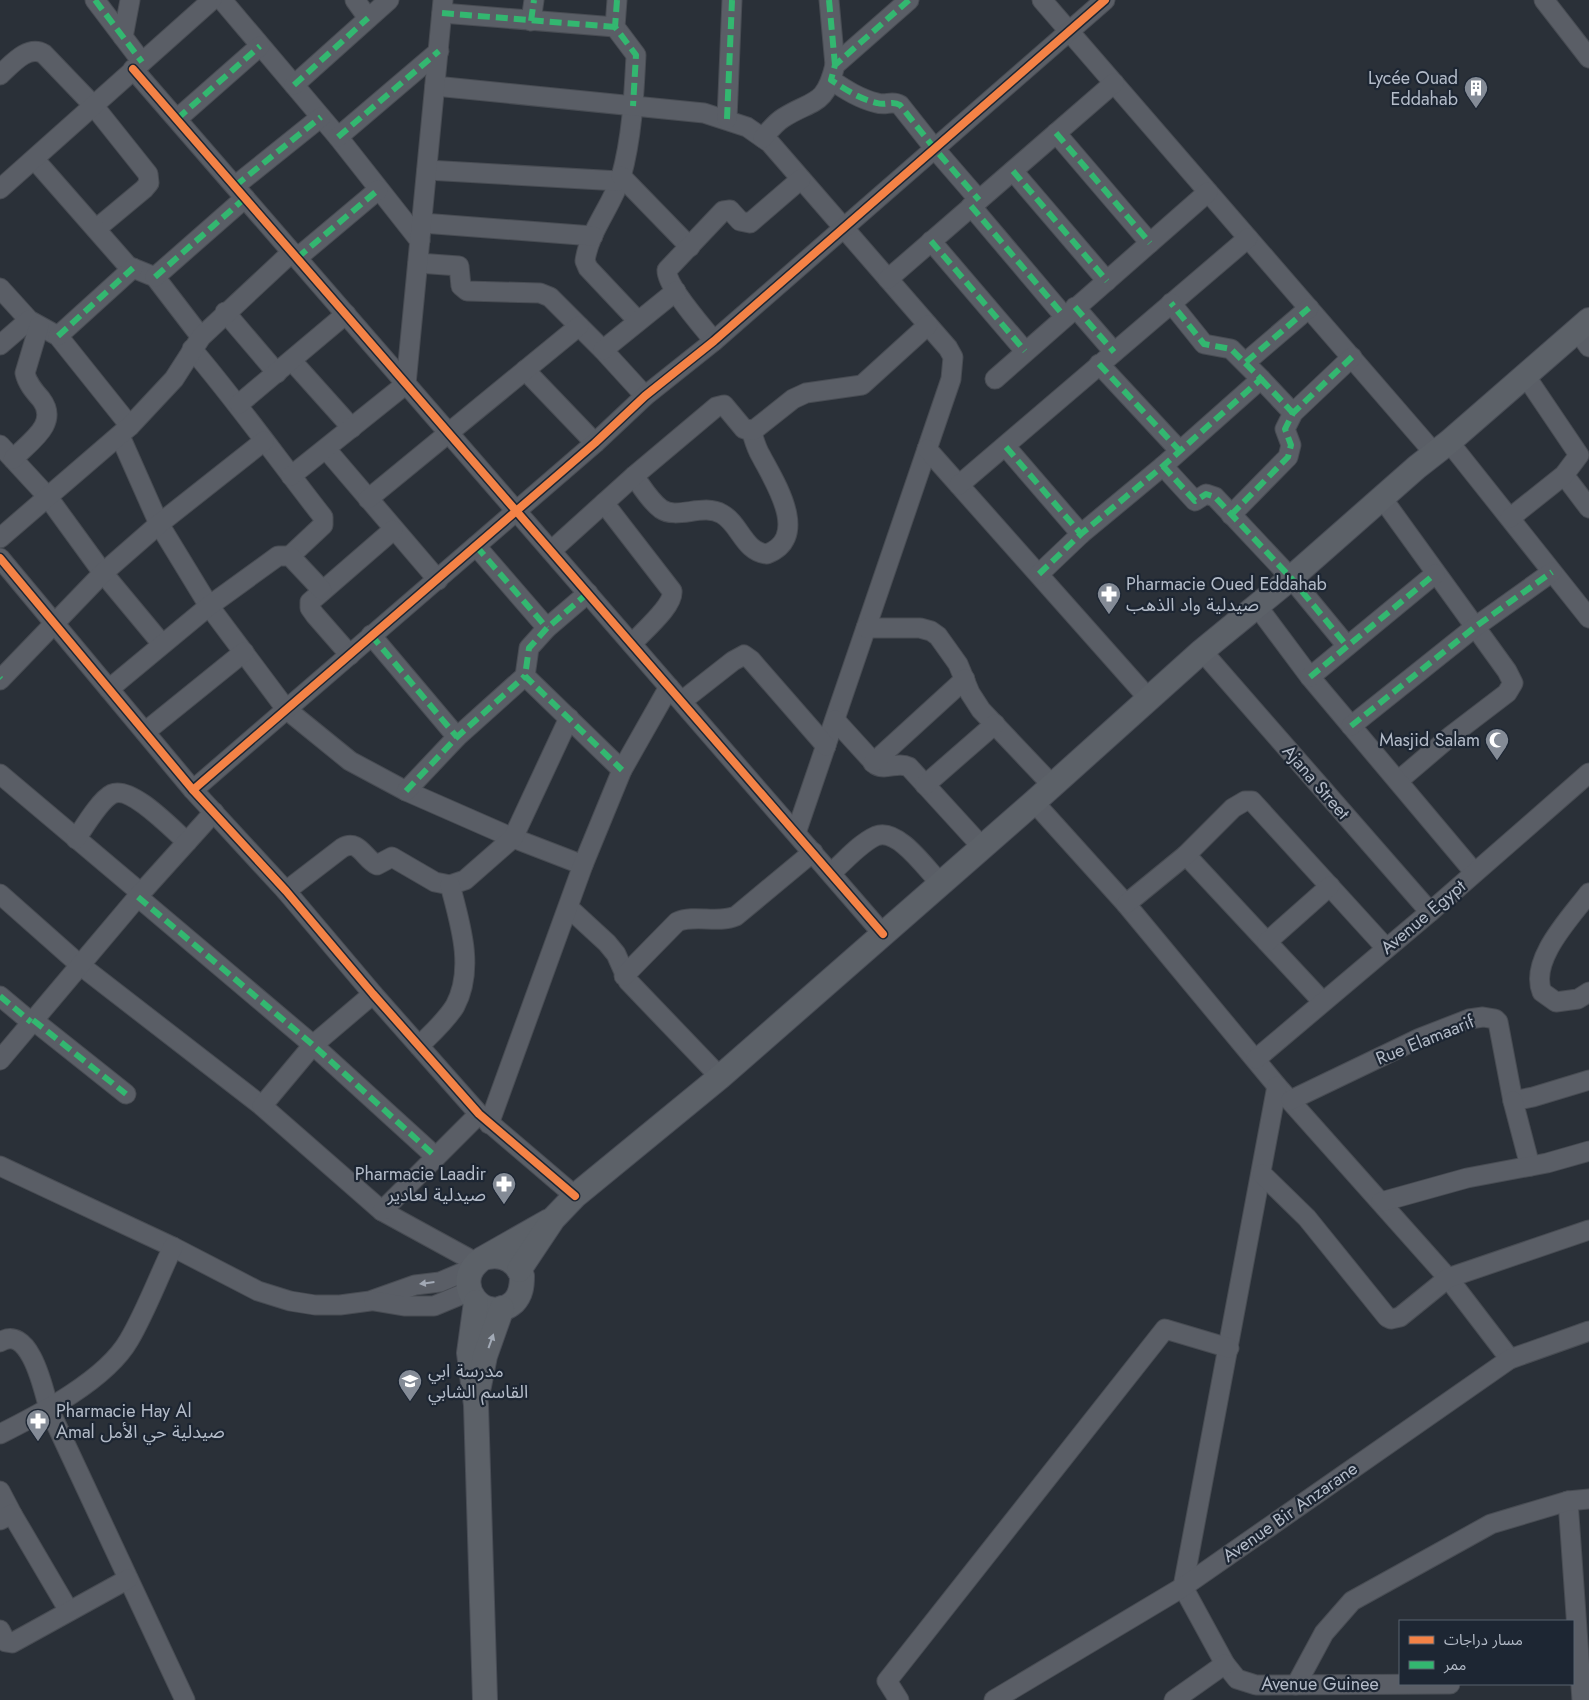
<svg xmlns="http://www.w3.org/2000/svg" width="1589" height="1700" font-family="Jost,'Noto Sans Arabic',sans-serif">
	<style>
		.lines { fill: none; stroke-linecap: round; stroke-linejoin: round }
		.minor-casing { stroke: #484c53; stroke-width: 21 }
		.major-casing { stroke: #484c55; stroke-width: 26 }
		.minor { stroke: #5a5e66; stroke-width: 19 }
		.major { stroke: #5c6168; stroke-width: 24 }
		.quiet { stroke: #33b770; stroke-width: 6; stroke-dasharray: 12 6; stroke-linecap: butt }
		.cycleway-casing { stroke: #1d2633; stroke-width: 11 }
		.cycleway { stroke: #f48246; stroke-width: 8 }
		.oneway { fill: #a2a9b5 }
		.oneway2 { fill: #a2aab6 }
		.labels { text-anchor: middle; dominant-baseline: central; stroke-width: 4.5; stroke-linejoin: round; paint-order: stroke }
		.poi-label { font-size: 18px; fill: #b4bcc9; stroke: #1d2633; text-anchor: end }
		.street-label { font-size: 18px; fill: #b4bcc9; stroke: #1d2633 }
	</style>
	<rect width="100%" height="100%" fill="#2a3038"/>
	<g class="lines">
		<g class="minor-casing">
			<g id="minor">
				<path d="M95 0 142 62"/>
				<path d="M222 0 338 137 420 241"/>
				<path d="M355 0 368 18"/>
				<path d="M617 0 615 27 636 55C634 95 632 138 621 177 612 206 589 231 585 261L588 268 638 321"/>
				<path d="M829 0 835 65"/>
				<path d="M1042 0 1435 454"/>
				<path d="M1544 0 1589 58"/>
				<path d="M442 13 615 27"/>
				<path d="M531 21 534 0"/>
				<path d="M123 37 130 0"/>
				<path d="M133 69 883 934"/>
				<path d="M0 75C11 65 28 44 44 54L93 105 148 174 149 183 144 189 96 229"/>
				<path d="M831 80C846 90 860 99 877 103 886 106 892 100 900 105L934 148 979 200"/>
				<path d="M294 85 389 0"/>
				<path d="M435 86 704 113 747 127 770 143 948 348 953 357 951 379 796 833"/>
				<path d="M177 119 260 46"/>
				<path d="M727 119 732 0"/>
				<path d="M1056 133 1150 243"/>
				<path d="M338 137 439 51"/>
				<path d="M763 138C769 131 775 123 783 118 813 99 825 107 835 65L909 0"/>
				<path d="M35 160 128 266 155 277 201 337"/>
				<path d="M427 170 619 181"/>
				<path d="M1013 171 1107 281"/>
				<path d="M621 176 690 247"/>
				<path d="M235 186 321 117"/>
				<path d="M0 189 212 0"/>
				<path d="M971 206 1064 316"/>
				<path d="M422 223 593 236"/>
				<path d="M931 241 1025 351"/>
				<path d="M297 258 378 190"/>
				<path d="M418 263 459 266 461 286 467 291 540 293 550 297 603 350 645 396"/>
				<path d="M155 277 245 198"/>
				<path d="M888 279 1114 83"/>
				<path d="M0 288 29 320 58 336 130 426"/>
				<path d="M1075 307 1114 352"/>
				<path d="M225 312 277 373"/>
				<path d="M1577 330 1589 347"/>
				<path d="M58 336 133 268"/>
				<path d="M714 341C703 327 666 286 667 270L723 211 730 210 740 221 750 223 801 179"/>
				<path d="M0 345 29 320"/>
				<path d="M192 349C238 403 279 461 323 517V525L290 556"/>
				<path d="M603 350 676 291"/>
				<path d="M292 361 352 428"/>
				<path d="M1246 362 1309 308"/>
				<path d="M1099 364 1179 450"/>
				<path d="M525 370 595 443"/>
				<path d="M995 379 1208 192"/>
				<path d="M1261 379 1293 413"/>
				<path d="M239 404 346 314"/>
				<path d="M120 436 159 524 209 606 286 709 350 761 406 791 513 838 583 865"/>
				<path d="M1449 442 1589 618"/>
				<path d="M0 445 47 496 103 573 162 644"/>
				<path d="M1006 447 1081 534"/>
				<path d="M326 449 438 580"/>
				<path d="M927 449 1149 699"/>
				<path d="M13 459C29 442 60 424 41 399 34 391 27 383 25 373L39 326"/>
				<path d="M1163 466 1195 501 1206 494 1215 497 1291 578 1347 646"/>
				<path d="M1564 475 1589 508"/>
				<path d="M291 476 406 384 443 0"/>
				<path d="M634 476C642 487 650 501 661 509 677 520 703 503 722 514 740 524 744 552 767 554 811 537 774 481 761 456 756 448 754 439 751 430"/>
				<path d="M959 485 1248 238"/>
				<path d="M1382 498 1507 671 1513 683 1507 693 1452 735 1398 781"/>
				<path d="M368 499 579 326"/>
				<path d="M604 503 672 591C674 606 642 632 632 644"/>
				<path d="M1231 515 1288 457 1291 445 1285 429 1293 413 1352 357"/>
				<path d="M1510 518 1564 475 1579 455 1525 375"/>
				<path d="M0 538 130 426 174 379 201 337 292 252"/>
				<path d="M476 546 547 628"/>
				<path d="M551 551 634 476 716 407 724 405 744 429 754 430 793 399 806 393 862 385 928 325"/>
				<path d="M0 558 193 790 286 891 373 994 479 1114 575 1196"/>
				<path d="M1039 574 1081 534 1163 466 1261 379 1231 349 1204 344 1171 303"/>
				<path d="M588 593 547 628 529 648 525 676 622 770"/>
				<path d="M1257 606 1310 677 1474 872"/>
				<path d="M866 628H920L931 631 938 636 958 664 970 693 981 710 1053 786"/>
				<path d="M371 635 457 737"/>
				<path d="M1202 651 1430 912"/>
				<path d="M350 655 315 615 310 608V602L393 530"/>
				<path d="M1310 677 1435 574"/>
				<path d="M0 680 103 573 159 524 264 441"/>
				<path d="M109 689 209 606 278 556H290L322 590"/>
				<path d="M682 701 733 661 744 655 751 660 826 746"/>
				<path d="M835 720 876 765C887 771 897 761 909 767L983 848"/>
				<path d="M1351 726 1475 627 1552 572"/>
				<path d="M145 732 244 652"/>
				<path d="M873 763 965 679"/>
				<path d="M0 774 141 893"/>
				<path d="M925 785 995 724"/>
				<path d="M193 790 595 443 645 396 714 341 1105 0"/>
				<path d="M406 791 457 737 525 676"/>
				<path d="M1034 802 1126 904 1277 1086 1448 1278 1510 1359"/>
				<path d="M76 839C84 827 100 800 112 794 131 785 173 830 187 842"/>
				<path d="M1186 855 1322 1001"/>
				<path d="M831 873C844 862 860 843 876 836 898 827 927 870 941 884"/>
				<path d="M286 891 342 848C359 838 364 859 377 865L392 857 435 882 450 885 465 880 513 838 569 718"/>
				<path d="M1589 893C1571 917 1529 960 1542 992L1556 1002 1578 999 1589 992"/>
				<path d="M0 894 80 965 262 1106 382 1211 477 1263"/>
				<path d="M138 897 313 1045 436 1157"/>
				<path d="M1126 904 1186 855 1233 808 1245 801H1252L1386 948"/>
				<path d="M569 908 607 943 616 954 628 981 720 1077"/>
				<path d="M1267 942 1330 886"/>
				<path d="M624 976 677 922C695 914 717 924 736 916L813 852"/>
				<path d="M0 996 31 1022"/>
				<path d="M33 1020 126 1094"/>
				<path d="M419 1046C431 1034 446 1021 455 1006 475 969 460 923 450 885"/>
				<path d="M1256 1059 1430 912 1589 773"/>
				<path d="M0 1060 141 893 214 812"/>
				<path d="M1277 1086 1183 1587 1225 1664 1237 1679 1256 1685 1450 1684"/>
				<path d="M1291 1100 1420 1038 1469 1019 1483 1017 1495 1019 1498 1022 1513 1101 1533 1097 1589 1080"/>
				<path d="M1513 1101 1530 1166"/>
				<path d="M262 1106 313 1045 373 994"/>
				<path d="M489 1124 583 865 622 770 669 687"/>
				<path d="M0 1166 173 1247 258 1291 290 1301 315 1305H340L370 1301 415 1285 440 1282 473 1268"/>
				<path d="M1262 1174 1307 1218 1387 1317 1391 1319 1400 1317 1448 1278 1589 1230"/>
				<path d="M1381 1202 1467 1178 1547 1163 1589 1151"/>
				<path d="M382 1211 479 1114"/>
				<path d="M374 1301 404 1306H434L470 1291"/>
				<path d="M0 1342C30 1323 44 1391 49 1409L185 1700"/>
				<path d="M0 1434C40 1414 106 1380 129 1340 146 1311 158 1278 173 1247"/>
				<path d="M0 1491 12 1514"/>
				<path d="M1568 1501 1582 1700"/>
				<path d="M0 1520 12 1514 69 1611"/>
				<path d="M0 1630 6 1642 12 1643 128 1579"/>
				<path d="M1296 1685 1324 1633 1352 1601 1491 1524 1568 1501 1589 1499"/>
				<path d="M899 1700 887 1681 1165 1329 1229 1348"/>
				<path d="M994 1700 1183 1587 1510 1359 1589 1331"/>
				<path d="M1174 1700 1225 1664"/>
			</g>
		</g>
		<g class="major-casing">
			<g id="major">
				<path d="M488 1257C504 1254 516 1261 522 1276 522 1286 521 1295 514 1302 485 1328 448 1282 482 1259L549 1221"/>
				<path d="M519 1270 553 1219 575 1196 720 1077 1034 802 1202 651 1291 578 1417 467 1449 442 1589 320"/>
				<path d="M476 1302 469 1353 476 1405 485 1700"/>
				<path d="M479 1386 485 1356 502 1308"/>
			</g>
		</g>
		<use href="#minor" class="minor"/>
		<use href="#major" class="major"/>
		<g class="quiet">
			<path d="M95 0 142 62"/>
			<path d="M617 0 615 27 636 55 633 106"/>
			<path d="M829 0 835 65"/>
			<path d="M909 0 835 65 831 80C846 90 860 99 877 103 886 106 892 100 900 105L934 148 979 200"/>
			<path d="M442 13 615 27"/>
			<path d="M531 21 534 0"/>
			<path d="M294 85 368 18"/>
			<path d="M177 119 260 46"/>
			<path d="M727 119 732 0"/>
			<path d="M1056 133 1150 243"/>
			<path d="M338 137 439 51"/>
			<path d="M1013 171 1107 281"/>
			<path d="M235 186 321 117"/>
			<path d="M971 206 1064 316"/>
			<path d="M931 241 1025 351"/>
			<path d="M297 258 378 190"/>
			<path d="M155 277 245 198"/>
			<path d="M1075 307 1114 352"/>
			<path d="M58 336 133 268"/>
			<path d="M1246 362 1309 308"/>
			<path d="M1099 364 1179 450"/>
			<path d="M1261 379 1293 413"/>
			<path d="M1006 447 1081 534"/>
			<path d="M1163 466 1195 501 1206 494 1215 497 1291 578 1347 646"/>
			<path d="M1231 515 1288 457 1291 445 1285 429 1293 413 1352 357"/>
			<path d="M476 546 547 628"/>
			<path d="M1039 574 1081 534 1163 466 1261 379 1231 349 1204 344 1171 303"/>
			<path d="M588 593 547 628 529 648 525 676 622 770"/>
			<path d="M371 635 457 737"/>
			<path d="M1310 677 1435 574"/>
			<path d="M0 678 1 679"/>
			<path d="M1351 726 1475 627 1552 572"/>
			<path d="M406 791 457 737 525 676"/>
			<path d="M138 897 313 1045 436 1157"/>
			<path d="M0 996 31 1022"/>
			<path d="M33 1020 126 1094"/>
		</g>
		<g class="cycleway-casing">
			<g id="cycleway">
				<path d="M133 69 883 934"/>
				<path d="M0 558 193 790 286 891 373 994 479 1114 575 1196"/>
				<path d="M193 790 595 443 645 396 714 341 1105 0"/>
			</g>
		</g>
		<use href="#cycleway" class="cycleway"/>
	</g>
	<defs><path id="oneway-solid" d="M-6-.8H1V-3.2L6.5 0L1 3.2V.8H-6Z" transform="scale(1.25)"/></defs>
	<use class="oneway" href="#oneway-solid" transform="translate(427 1283) rotate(173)"/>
	<use class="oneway2" href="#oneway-solid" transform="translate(491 1341) rotate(-70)"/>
	<defs>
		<g id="building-pin" transform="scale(1.25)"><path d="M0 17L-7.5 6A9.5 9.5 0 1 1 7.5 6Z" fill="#848b96" stroke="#1d2633"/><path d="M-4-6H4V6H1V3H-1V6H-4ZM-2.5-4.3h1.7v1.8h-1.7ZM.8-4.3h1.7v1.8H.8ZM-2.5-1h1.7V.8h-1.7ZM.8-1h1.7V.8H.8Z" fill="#fff"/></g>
		<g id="pharmacy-pin" transform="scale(1.25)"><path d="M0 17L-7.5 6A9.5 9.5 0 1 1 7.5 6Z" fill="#848b96" stroke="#1d2633"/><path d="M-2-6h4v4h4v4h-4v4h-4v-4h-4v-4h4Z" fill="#fff"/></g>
		<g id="mosque-pin" transform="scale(1.25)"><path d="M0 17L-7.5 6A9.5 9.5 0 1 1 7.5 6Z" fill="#848b96" stroke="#1d2633"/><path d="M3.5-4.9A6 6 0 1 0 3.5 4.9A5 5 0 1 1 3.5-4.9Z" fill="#fff"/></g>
		<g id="school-pin" transform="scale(1.25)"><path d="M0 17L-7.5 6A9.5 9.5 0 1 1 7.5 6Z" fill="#848b96" stroke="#1d2633"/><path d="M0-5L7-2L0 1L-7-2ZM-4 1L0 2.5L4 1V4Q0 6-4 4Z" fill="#fff"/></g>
	</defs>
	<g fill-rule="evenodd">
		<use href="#building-pin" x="1476" y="88"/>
		<use href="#pharmacy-pin" x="1109" y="594"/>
		<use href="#mosque-pin" x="1497" y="740"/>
		<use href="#pharmacy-pin" x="504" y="1184"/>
		<use href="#school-pin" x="410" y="1381"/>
		<use href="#pharmacy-pin" x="38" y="1421"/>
	</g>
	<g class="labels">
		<g class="poi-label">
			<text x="1458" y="78">Lycée Ouad<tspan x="1458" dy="21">Eddahab</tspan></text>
			<text x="1126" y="584" text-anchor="start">Pharmacie Oued Eddahab<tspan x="1126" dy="21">صيدلية واد الذهب</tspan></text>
			<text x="1480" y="740">Masjid Salam</text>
			<text x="486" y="1174">Pharmacie Laadir<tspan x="486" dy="21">صيدلية لعادير</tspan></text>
			<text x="428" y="1371" text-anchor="start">مدرسة ابي<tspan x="428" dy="21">القاسم الشابي</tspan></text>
			<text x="56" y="1411" text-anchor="start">Pharmacie Hay Al<tspan x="56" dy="21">Amal صيدلية حي الأمل</tspan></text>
		</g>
		<g class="street-label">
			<text transform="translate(1316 782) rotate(49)">Ajana Street</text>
			<text transform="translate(1423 917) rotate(-40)">Avenue Egypt</text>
			<text transform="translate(1425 1040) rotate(-22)">Rue Elamaarif</text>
			<text transform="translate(1290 1512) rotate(-35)">Avenue Bir Anzarane</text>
			<text x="1320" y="1684">Avenue Guinee</text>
		</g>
	</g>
	<rect x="1399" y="1620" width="175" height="65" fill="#1d2633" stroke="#59626f"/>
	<rect x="1409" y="1636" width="25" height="8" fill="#f48246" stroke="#59626f"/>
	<text x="1444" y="1645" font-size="15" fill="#b4bcc9">مسار دراجات</text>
	<rect x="1409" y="1661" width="25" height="8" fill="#33b770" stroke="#59626f"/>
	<text x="1444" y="1670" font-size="15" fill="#b4bcc9">ممر</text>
</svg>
